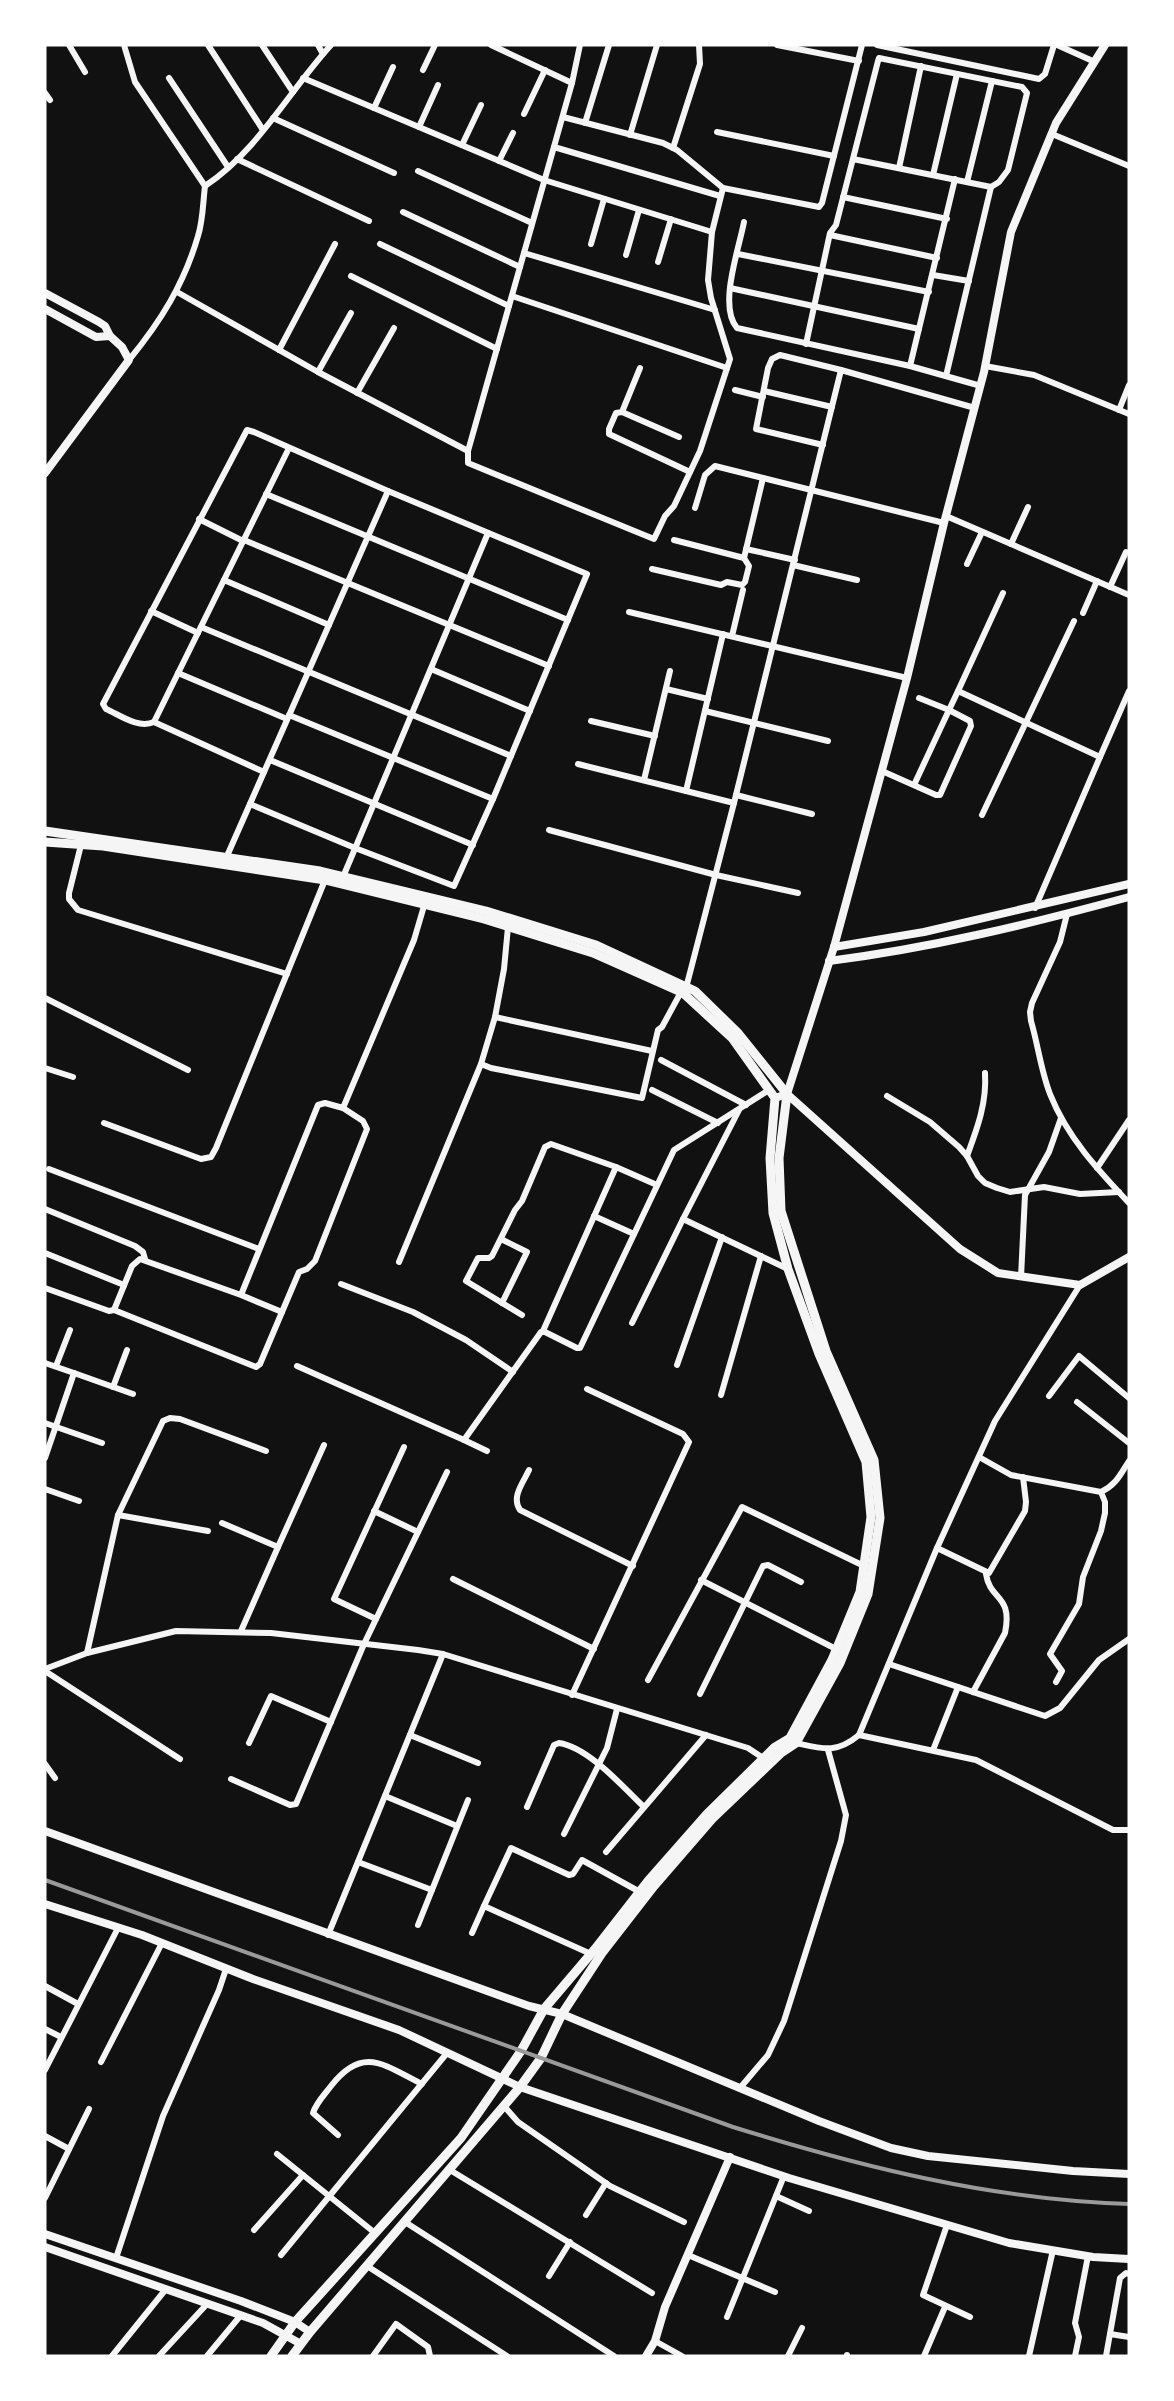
<svg xmlns="http://www.w3.org/2000/svg" width="1174" height="2401" font-family="'Playfair Display',serif">
	<style>
		.lines { fill: none; stroke-linecap: round; stroke-linejoin: round }
		.minor { stroke: #f5f5f5; stroke-width: 6 }
		.tertiary { stroke: #f5f5f5; stroke-width: 8 }
		.secondary { stroke: #f5f5f5; stroke-width: 9 }
		.rail { stroke: #9a9a9a; stroke-width: 4 }
	</style>
	<rect width="100%" height="100%" fill="#111"/>
	<g class="lines">
		<g class="minor">
			<path d="M69 45 85 72"/>
			<path d="M124 45 135 82 205 186C203 202 203 221 198 236 184 284 161 321 129 360"/>
			<path d="M208 45 263 130"/>
			<path d="M262 45 293 92"/>
			<path d="M318 45 323 54"/>
			<path d="M491 45 572 83 468 451V463L654 539 665 516 674 506 700 451 730 359 711 298 708 280 712 232 723 188"/>
			<path d="M777 45 859 61"/>
			<path d="M877 45 1039 79 1045 74 1054 45"/>
			<path d="M1057 45 1095 62"/>
			<path d="M423 70 435 45"/>
			<path d="M169 78 228 167"/>
			<path d="M303 78 544 180 712 232"/>
			<path d="M572 83 580 45"/>
			<path d="M45 93 50 100"/>
			<path d="M374 108 393 67"/>
			<path d="M524 114 545 70"/>
			<path d="M563 117 663 143 677 150 723 188 819 207 822 203 862 45"/>
			<path d="M273 118 394 173"/>
			<path d="M585 123 609 45"/>
			<path d="M419 127 438 85"/>
			<path d="M717 132 834 156"/>
			<path d="M1052 134 1129 166"/>
			<path d="M630 135 657 45"/>
			<path d="M462 145 481 105"/>
			<path d="M554 147 720 196"/>
			<path d="M673 148 700 64 699 45"/>
			<path d="M237 159 369 221"/>
			<path d="M499 161 513 133"/>
			<path d="M899 168 921 66"/>
			<path d="M418 171 532 223"/>
			<path d="M933 175 957 74"/>
			<path d="M955 179 910 366 981 386"/>
			<path d="M967 182 992 81"/>
			<path d="M205 186C258 151 289 91 331 45"/>
			<path d="M843 197 947 219"/>
			<path d="M403 212 520 267"/>
			<path d="M744 222C739 249 718 306 737 328L910 366"/>
			<path d="M830 235 937 258"/>
			<path d="M380 244 509 306"/>
			<path d="M591 244 604 199"/>
			<path d="M524 253 715 310"/>
			<path d="M738 254 929 292"/>
			<path d="M626 255 639 210"/>
			<path d="M658 262 671 219"/>
			<path d="M933 275 969 281"/>
			<path d="M351 276 497 349"/>
			<path d="M730 288 919 329"/>
			<path d="M177 292 318 372 468 451"/>
			<path d="M512 296 727 368"/>
			<path d="M806 344 830 233 836 225 878 61 879 58 1022 87 1027 93 1008 170 999 182 991 187 853 159"/>
			<path d="M279 350 335 244"/>
			<path d="M985 366 1034 375 1129 414"/>
			<path d="M640 368 622 412 616 413 609 429V434L690 472"/>
			<path d="M318 372 351 313"/>
			<path d="M946 376 991 187"/>
			<path d="M735 390 763 397"/>
			<path d="M764 391 832 407"/>
			<path d="M357 393 394 328"/>
			<path d="M1119 410 1129 385"/>
			<path d="M622 412 679 437"/>
			<path d="M823 445 756 429 768 368 772 359 780 355 841 370"/>
			<path d="M266 494 568 620"/>
			<path d="M695 508 705 475 715 466 763 478"/>
			<path d="M946 516 1129 595"/>
			<path d="M199 519 243 541"/>
			<path d="M244 540 549 666"/>
			<path d="M1011 544 1028 507"/>
			<path d="M746 549 795 560"/>
			<path d="M744 558 763 478 944 523"/>
			<path d="M967 564 982 532"/>
			<path d="M793 565 857 580"/>
			<path d="M652 569 721 585 727 582 742 585 745 582 749 566 744 558 674 540"/>
			<path d="M224 580 329 625"/>
			<path d="M1110 587 1126 552"/>
			<path d="M1003 593 958 691 1100 757 1035 908"/>
			<path d="M151 611 198 633"/>
			<path d="M629 612 907 678"/>
			<path d="M1083 613 1097 581"/>
			<path d="M201 627 511 756"/>
			<path d="M732 636 743 590"/>
			<path d="M431 669 530 711"/>
			<path d="M178 673 287 719"/>
			<path d="M666 689 708 699"/>
			<path d="M919 698 949 710 958 691"/>
			<path d="M705 711 828 741"/>
			<path d="M289 715 493 799"/>
			<path d="M591 721 655 736"/>
			<path d="M154 722 289 448"/>
			<path d="M1100 757 1129 691"/>
			<path d="M270 760 473 845"/>
			<path d="M578 764 734 803"/>
			<path d="M882 771 936 795H940L971 726 970 721 949 710 914 785"/>
			<path d="M644 780 670 671"/>
			<path d="M686 791 723 634"/>
			<path d="M736 795 812 814"/>
			<path d="M250 804 355 848 454 886 493 799 587 574 388 491 254 432 247 430 103 704 106 709C120 715 138 729 154 722L264 772"/>
			<path d="M982 815 1074 621"/>
			<path d="M549 830 716 875 798 893"/>
			<path d="M81 845 69 893V899L78 910 287 974"/>
			<path d="M227 856 388 491"/>
			<path d="M343 877 488 533"/>
			<path d="M1067 914 1060 942 1032 1003 1030 1012 1031 1021C1038 1045 1041 1071 1050 1094 1067 1137 1098 1170 1129 1203"/>
			<path d="M686 988 734 803 841 370 975 408"/>
			<path d="M45 998 188 1070"/>
			<path d="M495 1017 652 1051"/>
			<path d="M661 1060 746 1105"/>
			<path d="M481 1064 491 1068 642 1098 658 1030 662 1027 681 992"/>
			<path d="M45 1068 73 1077"/>
			<path d="M652 1090 718 1123"/>
			<path d="M887 1096 930 1122 959 1147 967 1156 978 1176 985 1183 997 1188 1010 1192 1044 1187 1080 1194 1119 1192"/>
			<path d="M739 1110 683 1219 788 1269"/>
			<path d="M104 1123 201 1159 211 1157 216 1148 325 880"/>
			<path d="M967 1156C977 1129 987 1103 985 1073"/>
			<path d="M1097 1168 1129 1120"/>
			<path d="M49 1169 259 1249"/>
			<path d="M45 1209 135 1246 143 1252 145 1259"/>
			<path d="M594 1216 634 1234"/>
			<path d="M501 1239 527 1252 502 1303"/>
			<path d="M45 1253 124 1285"/>
			<path d="M399 1262 481 1064 495 1017 504 969 508 927"/>
			<path d="M1021 1277 1025 1195 1049 1152 1061 1118"/>
			<path d="M341 1284 413 1312 466 1340 513 1372"/>
			<path d="M45 1288 109 1311 114 1310"/>
			<path d="M241 1295 282 1312 260 1364 256 1367 114 1310 132 1266 140 1259 241 1295 318 1105 325 1103 343 1108 414 940 424 906"/>
			<path d="M282 1312 299 1272 307 1269 315 1261 367 1129 363 1121 343 1108"/>
			<path d="M522 1315 466 1281 478 1258H489L492 1256 515 1210 522 1201 545 1147 551 1144 616 1167"/>
			<path d="M632 1323 683 1219"/>
			<path d="M543 1331 616 1167 657 1185"/>
			<path d="M45 1363 74 1373 45 1458"/>
			<path d="M677 1365 722 1237"/>
			<path d="M56 1366 70 1330"/>
			<path d="M297 1366 464 1440 541 1332H545L577 1348H580L674 1150 769 1090"/>
			<path d="M74 1373 133 1394"/>
			<path d="M113 1387 127 1350"/>
			<path d="M721 1395 761 1256"/>
			<path d="M1049 1396 1079 1356 1129 1398"/>
			<path d="M1077 1402 1129 1443"/>
			<path d="M45 1423 102 1443"/>
			<path d="M464 1440 487 1451"/>
			<path d="M979 1457 1011 1475 1101 1492 1105 1502V1513L1101 1531 1083 1577 1079 1604 1050 1654 1062 1671 1056 1682"/>
			<path d="M529 1470C523 1483 511 1497 520 1510L633 1566"/>
			<path d="M45 1489 79 1501"/>
			<path d="M1101 1492C1116 1485 1120 1475 1129 1461"/>
			<path d="M374 1511 418 1532"/>
			<path d="M118 1515 208 1531"/>
			<path d="M222 1523 278 1547 241 1631"/>
			<path d="M278 1547 324 1445"/>
			<path d="M937 1548 989 1573 1025 1511 1026 1502 1023 1477"/>
			<path d="M453 1579 594 1649"/>
			<path d="M701 1580 836 1649"/>
			<path d="M376 1619 334 1599 404 1447"/>
			<path d="M87 1653 118 1515 163 1421 170 1418 180 1419 266 1451"/>
			<path d="M889 1664 1045 1716 1060 1708 1099 1660 1129 1639"/>
			<path d="M45 1669 87 1653 176 1631 271 1633 418 1650 443 1654 748 1748 766 1760"/>
			<path d="M45 1671 180 1759"/>
			<path d="M648 1680 742 1507 864 1566"/>
			<path d="M973 1692 1005 1633C1013 1594 990 1601 986 1574"/>
			<path d="M700 1694 763 1566 768 1565 801 1582"/>
			<path d="M572 1695 689 1442 683 1434 587 1389"/>
			<path d="M410 1735 478 1763"/>
			<path d="M859 1735 976 1760 1113 1830H1129"/>
			<path d="M249 1743 271 1696 331 1722"/>
			<path d="M796 1743C823 1749 836 1754 859 1735L937 1548 995 1421 1080 1285"/>
			<path d="M933 1750 958 1687"/>
			<path d="M45 1764 55 1778"/>
			<path d="M231 1779 290 1805 296 1804 364 1644 447 1472"/>
			<path d="M385 1796 457 1826"/>
			<path d="M527 1807 554 1745 559 1743C588 1747 623 1787 644 1807"/>
			<path d="M564 1834 607 1748 617 1709"/>
			<path d="M606 1852 706 1735"/>
			<path d="M358 1862 432 1890"/>
			<path d="M484 1906 511 1848 569 1875 573 1874 582 1860 640 1892"/>
			<path d="M418 1925 468 1800"/>
			<path d="M472 1933 484 1906 591 1954"/>
			<path d="M328 1935 443 1654"/>
			<path d="M45 1986 78 2004"/>
			<path d="M45 2029 61 2037"/>
			<path d="M101 2062 162 1943"/>
			<path d="M45 2070 118 1928"/>
			<path d="M740 2088 768 2055 784 2021 841 1841 846 1815 828 1750"/>
			<path d="M504 2106 518 2122 610 2186 684 2222"/>
			<path d="M338 2135 313 2113C316 2103 325 2094 331 2086 363 2045 384 2065 422 2084"/>
			<path d="M45 2136 69 2149"/>
			<path d="M277 2154 375 2233"/>
			<path d="M450 2170 652 2293"/>
			<path d="M776 2196 809 2211"/>
			<path d="M45 2198 89 2109"/>
			<path d="M586 2215 606 2183"/>
			<path d="M405 2222 614 2356"/>
			<path d="M947 2225 923 2295 970 2317"/>
			<path d="M254 2230 303 2175"/>
			<path d="M281 2255 447 2053"/>
			<path d="M688 2255 775 2292"/>
			<path d="M116 2258 163 2116 219 1990 226 1969"/>
			<path d="M367 2266 507 2356"/>
			<path d="M549 2276 570 2242"/>
			<path d="M727 2317 784 2176"/>
			<path d="M1110 2334 1129 2337"/>
			<path d="M655 2341 682 2356"/>
			<path d="M112 2356 166 2289"/>
			<path d="M159 2356 207 2304"/>
			<path d="M207 2356 241 2315"/>
			<path d="M373 2356 396 2324 428 2347 430 2356"/>
			<path d="M788 2356 802 2328"/>
			<path d="M847 2356V2355"/>
			<path d="M924 2356 945 2307"/>
			<path d="M1029 2356 1053 2250"/>
			<path d="M1075 2356 1079 2337 1075 2323 1088 2256"/>
			<path d="M1106 2356 1120 2278 1126 2273 1129 2274"/>
		</g>
		<g class="tertiary">
			<path d="M45 293 99 322 105 326 110 336 96 337 45 309"/>
			<path d="M45 473 129 360 122 347 110 336"/>
			<path d="M834 947 924 932 1129 884"/>
			<path d="M829 961C931 948 1030 924 1129 897"/>
			<path d="M787 1094 960 1249 998 1273 1080 1285 1129 1257"/>
			<path d="M775 1098 787 1094 834 947 907 678 944 523 984 372 1011 232 1056 123 1105 45"/>
			<path d="M45 1831 529 2006 562 2014 819 2121 891 2148 928 2156 1073 2171 1129 2174"/>
			<path d="M45 1904 142 1935 253 1979 399 2030 520 2087 789 2178 1009 2243 1093 2257 1129 2259"/>
			<path d="M45 2234 241 2301 295 2322 310 2332"/>
			<path d="M45 2247 263 2323 301 2344"/>
			<path d="M646 2356 655 2341 665 2307 730 2157"/>
		</g>
		<g class="secondary">
			<path d="M45 831 320 871 486 911 596 945 695 991 738 1033 787 1094 779 1158 781 1211 826 1351 874 1460 880 1518 868 1594 840 1663 796 1743 781 1753 712 1819 654 1886 602 1953 562 2014 541 2058 520 2087 310 2332 292 2356"/>
			<path d="M45 842 103 846 325 880 484 919 593 953 683 993 732 1038 775 1098 770 1158 773 1213 788 1269 819 1354 866 1462 871 1517 860 1592 832 1660 790 1738 775 1747 707 1814 648 1881 595 1949 544 2009 521 2051 461 2138 295 2322 271 2356"/>
		</g>
		<path class="rail" d="M45 1880 733 2127C862 2167 993 2200 1129 2204"/>
	</g>
	<rect width="1174" height="2401" fill="none" stroke="#ffffff" stroke-width="93"/>
</svg>
